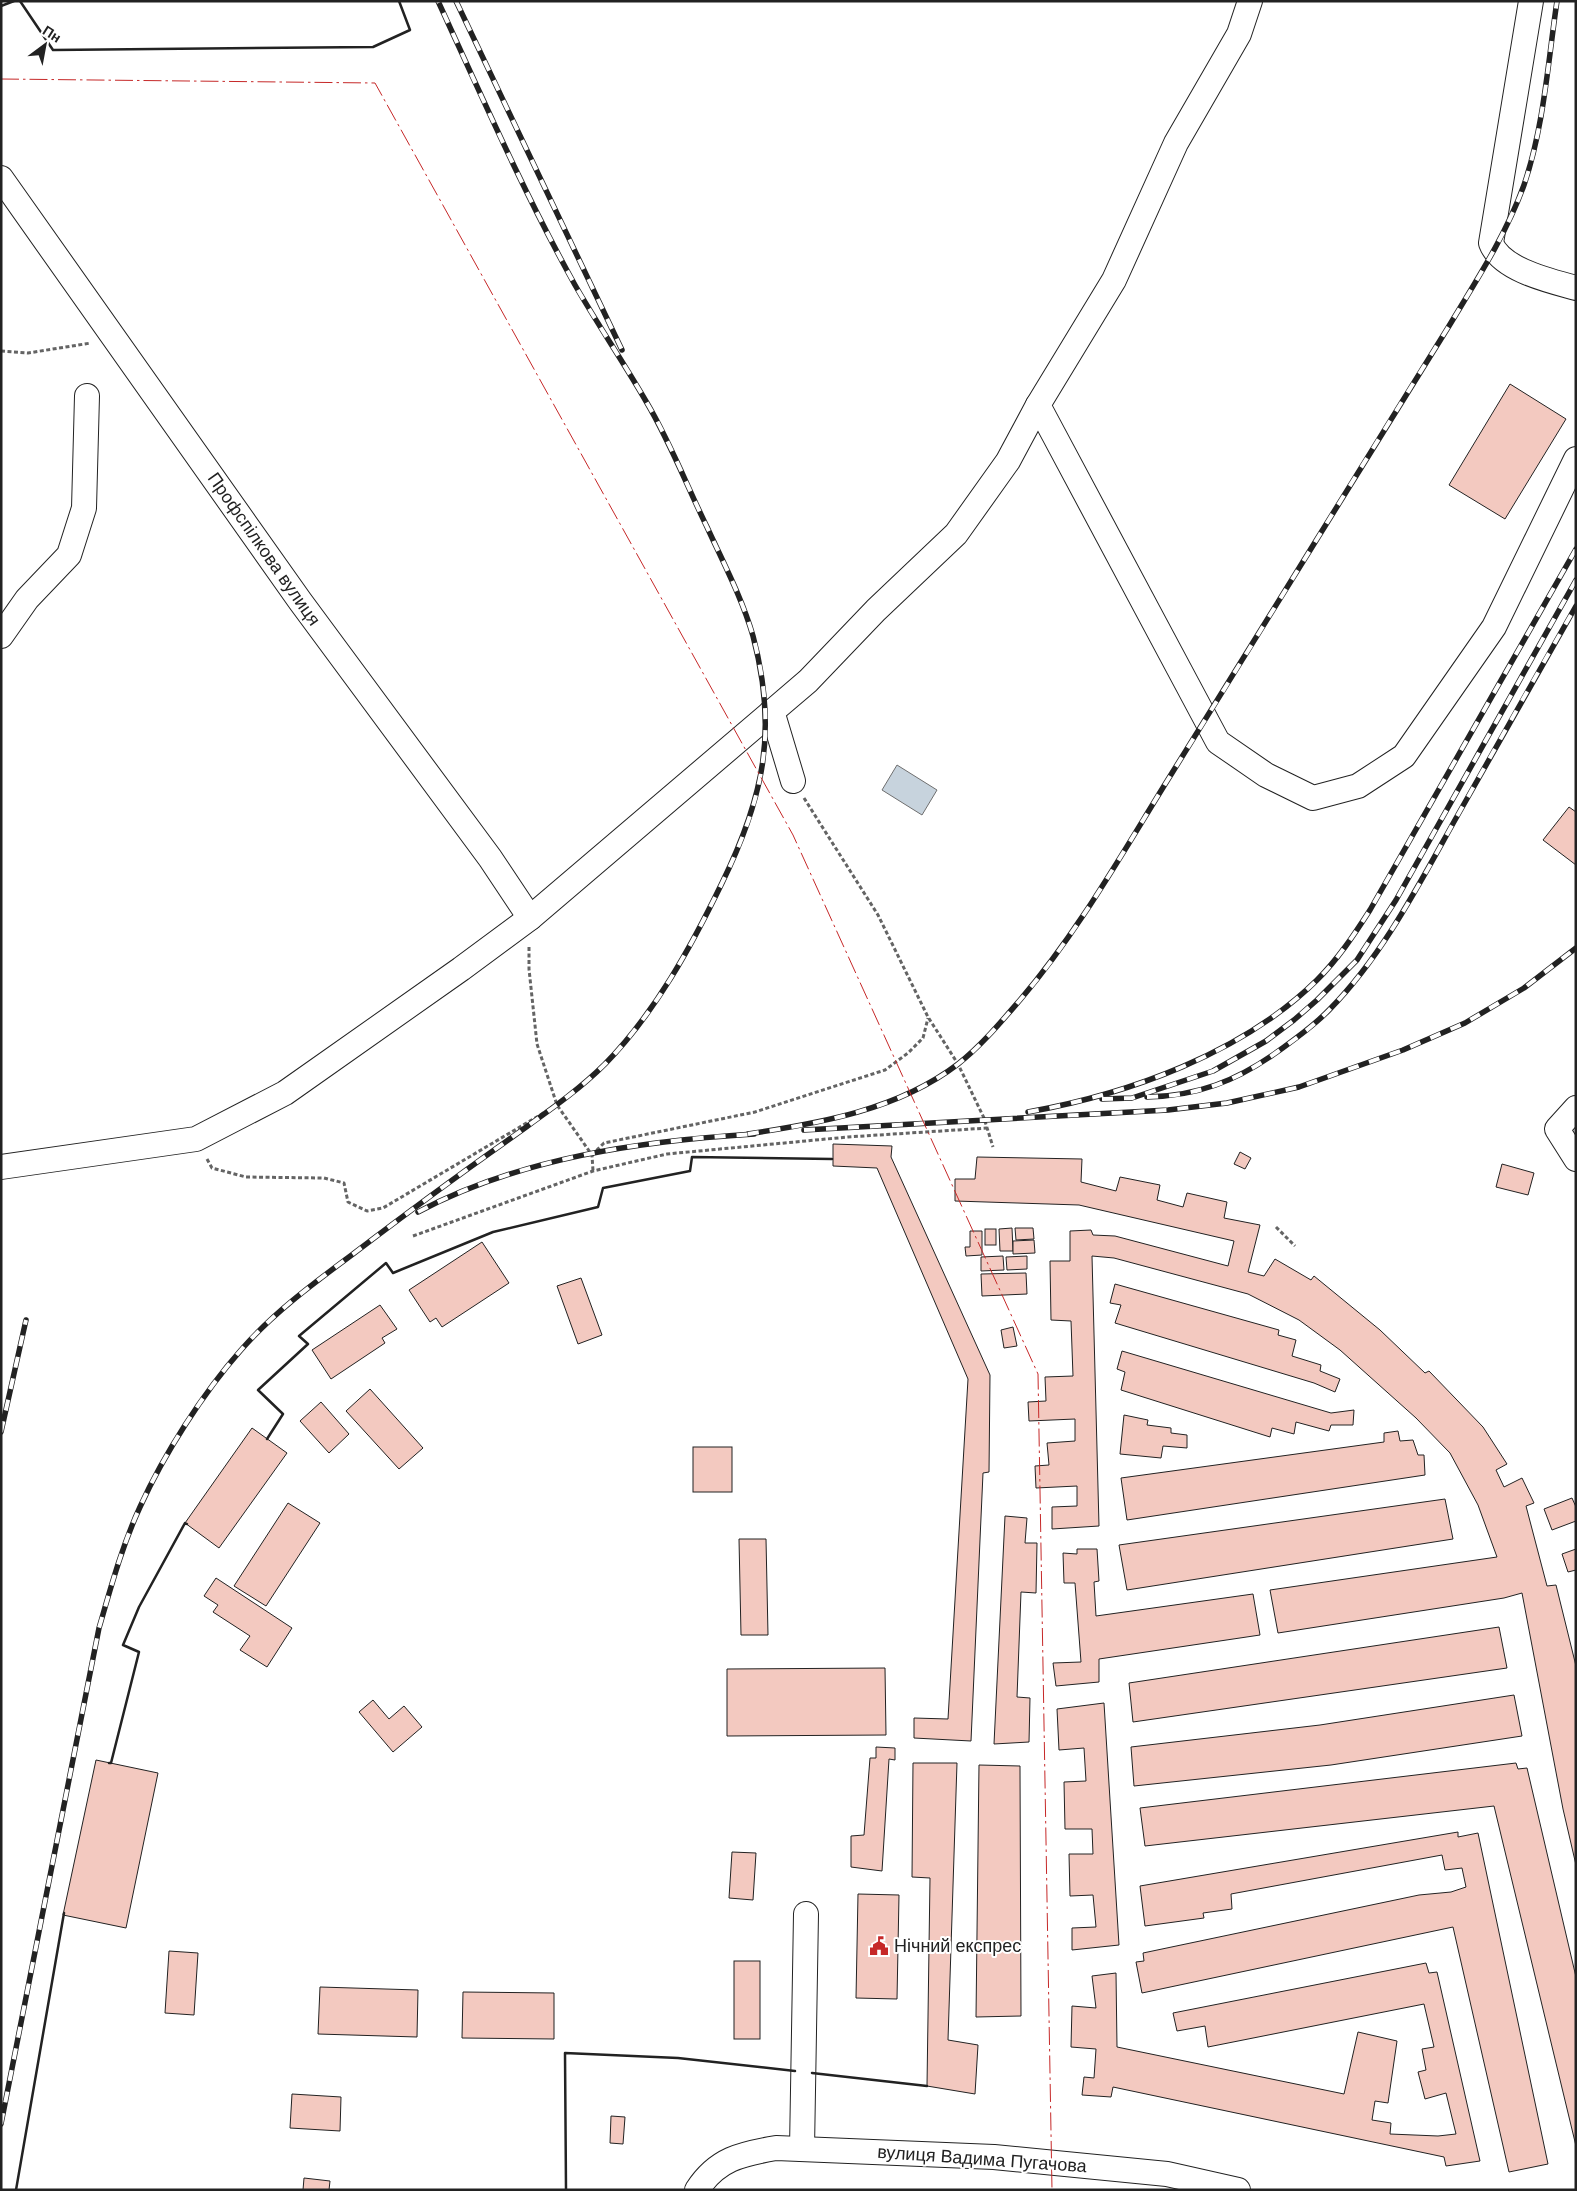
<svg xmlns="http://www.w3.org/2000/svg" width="1577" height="2191" font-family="Helvetica,sans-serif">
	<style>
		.water { fill: #c7d3dd; stroke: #6f6f6f }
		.building { fill: #f3c9c0; stroke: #222 }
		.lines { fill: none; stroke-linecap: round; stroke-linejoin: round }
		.minor-casing { stroke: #222; stroke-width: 26 }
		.path { stroke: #646464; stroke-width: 3; stroke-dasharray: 4 2.5; stroke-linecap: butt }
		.minor { stroke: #fff; stroke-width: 24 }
		.rail-casing { stroke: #222; stroke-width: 5.5 }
		.rail { stroke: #fff; stroke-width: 4; stroke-dasharray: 11; stroke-linecap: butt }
		.wall { stroke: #222; stroke-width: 2.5 }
		.power { stroke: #c62828; stroke-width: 1; stroke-dasharray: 18 4 2.5 4; stroke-linecap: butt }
		.labels { text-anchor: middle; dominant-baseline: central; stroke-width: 4; stroke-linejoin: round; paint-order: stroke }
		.street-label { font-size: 18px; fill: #222; stroke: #fff }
		.poi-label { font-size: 18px; fill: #222; stroke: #fff; text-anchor: start }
	</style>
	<rect width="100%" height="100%" fill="#fff"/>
	<path class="water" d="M897 765 937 790 922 815 882 790Z"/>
	<g class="building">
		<path d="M1510 384 1566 419 1505 519 1449 485Z"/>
		<path d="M1569 807 1576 812V865L1543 840Z"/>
		<path d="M833 1144 892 1146 891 1157 990 1375 989 1472 983 1473 971 1741 914 1738V1718L948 1719 968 1379 877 1168 833 1166Z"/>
		<path d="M1240 1152 1251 1158 1245 1169 1234 1164Z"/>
		<path d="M977 1157 1082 1159 1081 1182 1116 1191 1120 1177 1160 1185 1157 1200 1183 1207 1187 1193 1227 1202 1224 1218 1260 1225 1248 1272 1264 1276 1275 1259 1311 1280 1314 1276 1380 1330 1425 1373 1429 1371 1483 1427 1507 1464 1496 1470 1504 1487 1522 1478 1534 1503 1526 1506 1547 1586 1556 1585 1576 1666V1865L1563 1809 1522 1593 1504 1598 1278 1633 1270 1590 1497 1557 1478 1505 1450 1453 1416 1418 1340 1350 1299 1320 1248 1294 1114 1258 1092 1256 1099 1526 1052 1529V1507L1077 1506V1486L1036 1488 1035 1466 1049 1465 1047 1443 1075 1441V1419L1029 1421 1028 1402 1046 1401 1045 1377 1073 1376 1071 1321 1051 1320 1050 1261H1070V1231L1091 1230 1093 1235 1115 1236 1228 1266 1234 1241 1079 1205 955 1201V1179H975Z"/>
		<path d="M1502 1164 1534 1173 1528 1195 1496 1187Z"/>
		<path d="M1012 1228 1013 1251H1000L999 1229Z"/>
		<path d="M1015 1228H1033L1034 1239 1016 1240Z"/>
		<rect x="985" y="1229" width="11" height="16"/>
		<path d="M970 1231H982V1255L966 1256 965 1247H970Z"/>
		<path d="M1034 1240 1035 1253 1013 1254V1241Z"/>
		<path d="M482 1242 509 1283 442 1327 436 1318 430 1322 409 1290Z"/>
		<path d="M1003 1256 1004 1270 981 1271V1257Z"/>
		<path d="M1027 1256V1269L1007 1270 1006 1257Z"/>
		<path d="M1026 1273 1027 1294 982 1296 981 1274Z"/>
		<path d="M581 1278 602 1335 578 1344 557 1286Z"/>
		<path d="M1115 1284 1279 1330 1278 1335 1296 1340 1292 1356 1321 1365 1320 1371 1340 1379 1335 1392 1314 1383 1115 1323 1121 1305 1110 1303Z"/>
		<path d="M380 1305 397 1329 382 1338 385 1343 331 1379 312 1350Z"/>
		<path d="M1013 1327 1017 1346 1004 1348 1001 1330Z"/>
		<path d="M1122 1351 1331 1413 1354 1410 1353 1425H1331L1329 1431 1296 1422 1294 1434 1272 1428 1270 1437 1121 1390 1125 1372 1117 1369Z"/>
		<path d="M370 1389 423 1448 399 1469 346 1411Z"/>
		<path d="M321 1402 349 1434 329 1453 300 1421Z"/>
		<path d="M1124 1415 1148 1420 1147 1425 1171 1428V1433L1187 1435V1448L1163 1446 1161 1458 1120 1454Z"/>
		<path d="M252 1428 287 1453 219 1548 185 1523Z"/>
		<path d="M1398 1431 1400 1441 1413 1440 1418 1455H1424L1425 1475 1127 1520 1121 1478 1384 1442V1433Z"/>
		<rect x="693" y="1447" width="39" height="45"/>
		<path d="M1572 1498 1576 1507V1521L1552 1530 1544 1509Z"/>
		<path d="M1445 1499 1453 1539 1127 1590 1119 1545Z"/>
		<path d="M288 1503 320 1523 266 1606 234 1586Z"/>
		<path d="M1005 1516 1027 1518 1025 1543H1037L1036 1593 1021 1592 1017 1697 1030 1698 1029 1742 994 1744Z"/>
		<path d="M739 1539H766L768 1635H741Z"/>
		<path d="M1077 1549H1097L1099 1581 1094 1582 1096 1616 1253 1594 1260 1635 1099 1659V1682L1056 1686 1053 1663 1081 1662 1075 1583H1064L1063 1553 1077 1554Z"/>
		<path d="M1576 1549V1570L1568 1572 1562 1554Z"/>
		<path d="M216 1578 292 1628 267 1667 240 1650 250 1636 213 1612 218 1605 204 1596Z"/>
		<path d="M1499 1627 1507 1668 1133 1722 1129 1683Z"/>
		<path d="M885 1668 886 1735 727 1736V1669Z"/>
		<path d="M1514 1695 1522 1736 1331 1765 1134 1786 1131 1747 1320 1725Z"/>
		<path d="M373 1700 389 1719 404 1706 422 1727 393 1752 359 1712Z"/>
		<path d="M1104 1703 1119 1945 1072 1950V1928L1096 1927 1093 1895 1070 1896 1069 1854H1093L1092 1829H1065L1064 1782 1086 1781 1084 1748 1059 1750 1057 1709Z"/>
		<path d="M876 1747 895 1748V1760L889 1759 882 1871 851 1867V1836L864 1835 870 1758H876Z"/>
		<path d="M96 1760 158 1773 126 1928 63 1915Z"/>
		<path d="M913 1763H957L948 2040 978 2045 975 2094 927 2086 930 1878 912 1877Z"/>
		<path d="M1516 1763 1518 1769 1527 1768 1576 1977V2146L1494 1806 1145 1846 1140 1808Z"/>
		<path d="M979 1765 1020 1766 1021 2016 976 2017Z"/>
		<path d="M1458 1832V1837L1478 1833 1548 2164 1509 2172 1453 1927 1142 1993 1136 1962 1144 1961 1143 1953 1419 1895 1451 1892 1466 1887 1462 1868 1445 1870 1442 1855 1231 1894 1232 1909 1203 1913 1204 1918 1145 1926 1140 1886Z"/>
		<path d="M732 1852 756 1853 753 1900 729 1898Z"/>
		<path d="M858 1894 899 1895 897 1999 856 1998Z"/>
		<path d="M169 1951 198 1953 194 2015 165 2013Z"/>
		<rect x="734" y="1961" width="26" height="78"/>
		<path d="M1426 1963 1429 1973 1437 1972 1480 2161 1446 2166 1444 2157 1113 2087 1111 2097 1082 2095 1084 2077 1094 2078 1096 2049 1071 2047 1072 2006 1096 2008 1092 1976 1116 1973 1117 2047 1344 2094 1358 2032 1397 2041 1388 2103 1375 2101 1372 2120 1391 2123 1390 2134 1438 2136 1456 2134 1446 2093 1425 2099 1418 2072 1426 2070 1422 2049 1434 2047 1424 2004 1208 2047 1205 2026 1177 2031 1173 2013Z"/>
		<path d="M320 1987 418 1990 417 2037 318 2034Z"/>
		<path d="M463 1992 554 1993V2039L462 2038Z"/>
		<path d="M292 2094 341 2097 340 2131 290 2128Z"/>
		<path d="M611 2116 625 2117 623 2144 610 2143Z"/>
		<path d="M304 2178 330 2181 329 2190H303Z"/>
	</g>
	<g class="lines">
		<g class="minor-casing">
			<g id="minor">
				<path d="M1531 1 1491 243C1501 270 1551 281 1576 288"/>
				<path d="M1 178 300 601 490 858 530 918"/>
				<path d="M1038 405 1218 742 1266 775 1313 798 1358 786 1404 756 1494 627 1576 459"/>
				<path d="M1 636 27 599 69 555 84 508 87 396"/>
				<path d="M772 711 793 781"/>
				<path d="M1576 1108 1557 1129 1576 1159"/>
				<path d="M1 1167 196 1139 285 1093 461 969 530 918 808 681 876 610 956 534 1008 461 1038 405 1114 280 1176 143 1239 34 1250 1"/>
				<path d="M802 2149 806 1914"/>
				<path d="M697 2190C717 2159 741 2154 776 2148L994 2157 1167 2174 1238 2190"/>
			</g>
		</g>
		<g class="path">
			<path d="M1 351 28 353 91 343"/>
			<path d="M804 798 878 915 928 1017 958 1064 984 1118 993 1147"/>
			<path d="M529 947V969L537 1044 557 1105 592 1155 593 1171"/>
			<path d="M592 1155 604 1143 755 1112 885 1070 908 1053 923 1038 928 1018"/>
			<path d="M207 1159 212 1168 246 1177 324 1178 344 1183 348 1202 367 1211 383 1208 557 1105"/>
			<path d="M1276 1227 1295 1246"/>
			<path d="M413 1236 593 1171 667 1154 848 1137 987 1128"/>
		</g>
		<use href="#minor" class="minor"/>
		<g class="rail-casing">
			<g id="rail">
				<path d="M456 1 622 350"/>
				<path d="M1147 1097C1198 1096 1236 1081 1277 1052 1295 1039 1314 1026 1330 1009 1387 951 1424 874 1464 804 1501 738 1538 672 1576 606"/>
				<path d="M1102 1099 1132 1098 1213 1071 1266 1041 1294 1020 1317 1000 1357 960 1396 900 1576 580"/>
				<path d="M1028 1112C1129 1094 1243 1053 1317 980 1338 959 1354 935 1370 910L1576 549"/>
				<path d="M804 1130 1168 1110 1227 1103 1299 1087 1403 1050 1465 1023 1524 988 1576 948"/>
				<path d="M748 1134C820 1123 898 1110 958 1064 981 1046 1001 1022 1020 1000 1079 931 1124 850 1172 773 1265 624 1356 475 1449 326 1476 281 1506 235 1524 185 1544 126 1548 62 1557 1"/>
				<path d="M418 1212C520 1158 640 1141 754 1134"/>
				<path d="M1 1432 26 1320"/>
				<path d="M1 2124 99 1628C111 1587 122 1546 140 1507 164 1454 203 1393 241 1350 273 1313 314 1283 353 1254 403 1216 453 1179 504 1143 538 1118 575 1094 605 1064 655 1013 691 947 722 883 764 797 778 730 753 636 742 598 723 562 707 527 687 486 670 442 647 403 624 363 598 325 575 285 524 193 482 97 438 1"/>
			</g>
		</g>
		<use href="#rail" class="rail"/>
		<g class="wall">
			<path d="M20 1 53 50 373 47 410 30 399 1"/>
			<path d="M1 6 14 1"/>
			<path d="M267 1439 283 1414 258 1390 308 1344 299 1336 386 1263 393 1273 493 1232 598 1207 603 1188 690 1171 692 1157 832 1159"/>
			<path d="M109 1763H111L139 1652 123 1645 139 1607 185 1523 187 1524"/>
			<path d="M812 2073 927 2086"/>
			<path d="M16 2190 64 1913"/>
			<path d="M566 2190 565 2053 678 2058 795 2071"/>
		</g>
		<path class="power" d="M1 79 375 83 793 835 1038 1374 1052 2190"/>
	</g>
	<defs>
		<g id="civic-bare" transform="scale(1.5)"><path d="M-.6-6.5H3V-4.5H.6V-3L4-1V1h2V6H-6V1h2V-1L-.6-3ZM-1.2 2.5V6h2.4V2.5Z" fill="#c62828" stroke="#fff" stroke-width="2.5" paint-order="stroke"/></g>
	</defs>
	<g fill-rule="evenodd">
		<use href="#civic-bare" x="879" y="1946"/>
	</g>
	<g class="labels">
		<g class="street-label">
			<text transform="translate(264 549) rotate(55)">Профспілкова вулиця</text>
			<text transform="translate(982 2159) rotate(4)">вулиця Вадима Пугачова</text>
		</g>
		<g class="poi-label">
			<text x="894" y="1946">Нічний експрес</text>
		</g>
	</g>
	<rect width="1577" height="2191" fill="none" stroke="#222222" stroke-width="5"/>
	<g transform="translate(45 45) rotate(32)" stroke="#ffffff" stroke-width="4" paint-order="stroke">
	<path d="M0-4L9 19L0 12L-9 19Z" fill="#222222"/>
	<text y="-8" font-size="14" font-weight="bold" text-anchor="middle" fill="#222222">Пн</text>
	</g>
</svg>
